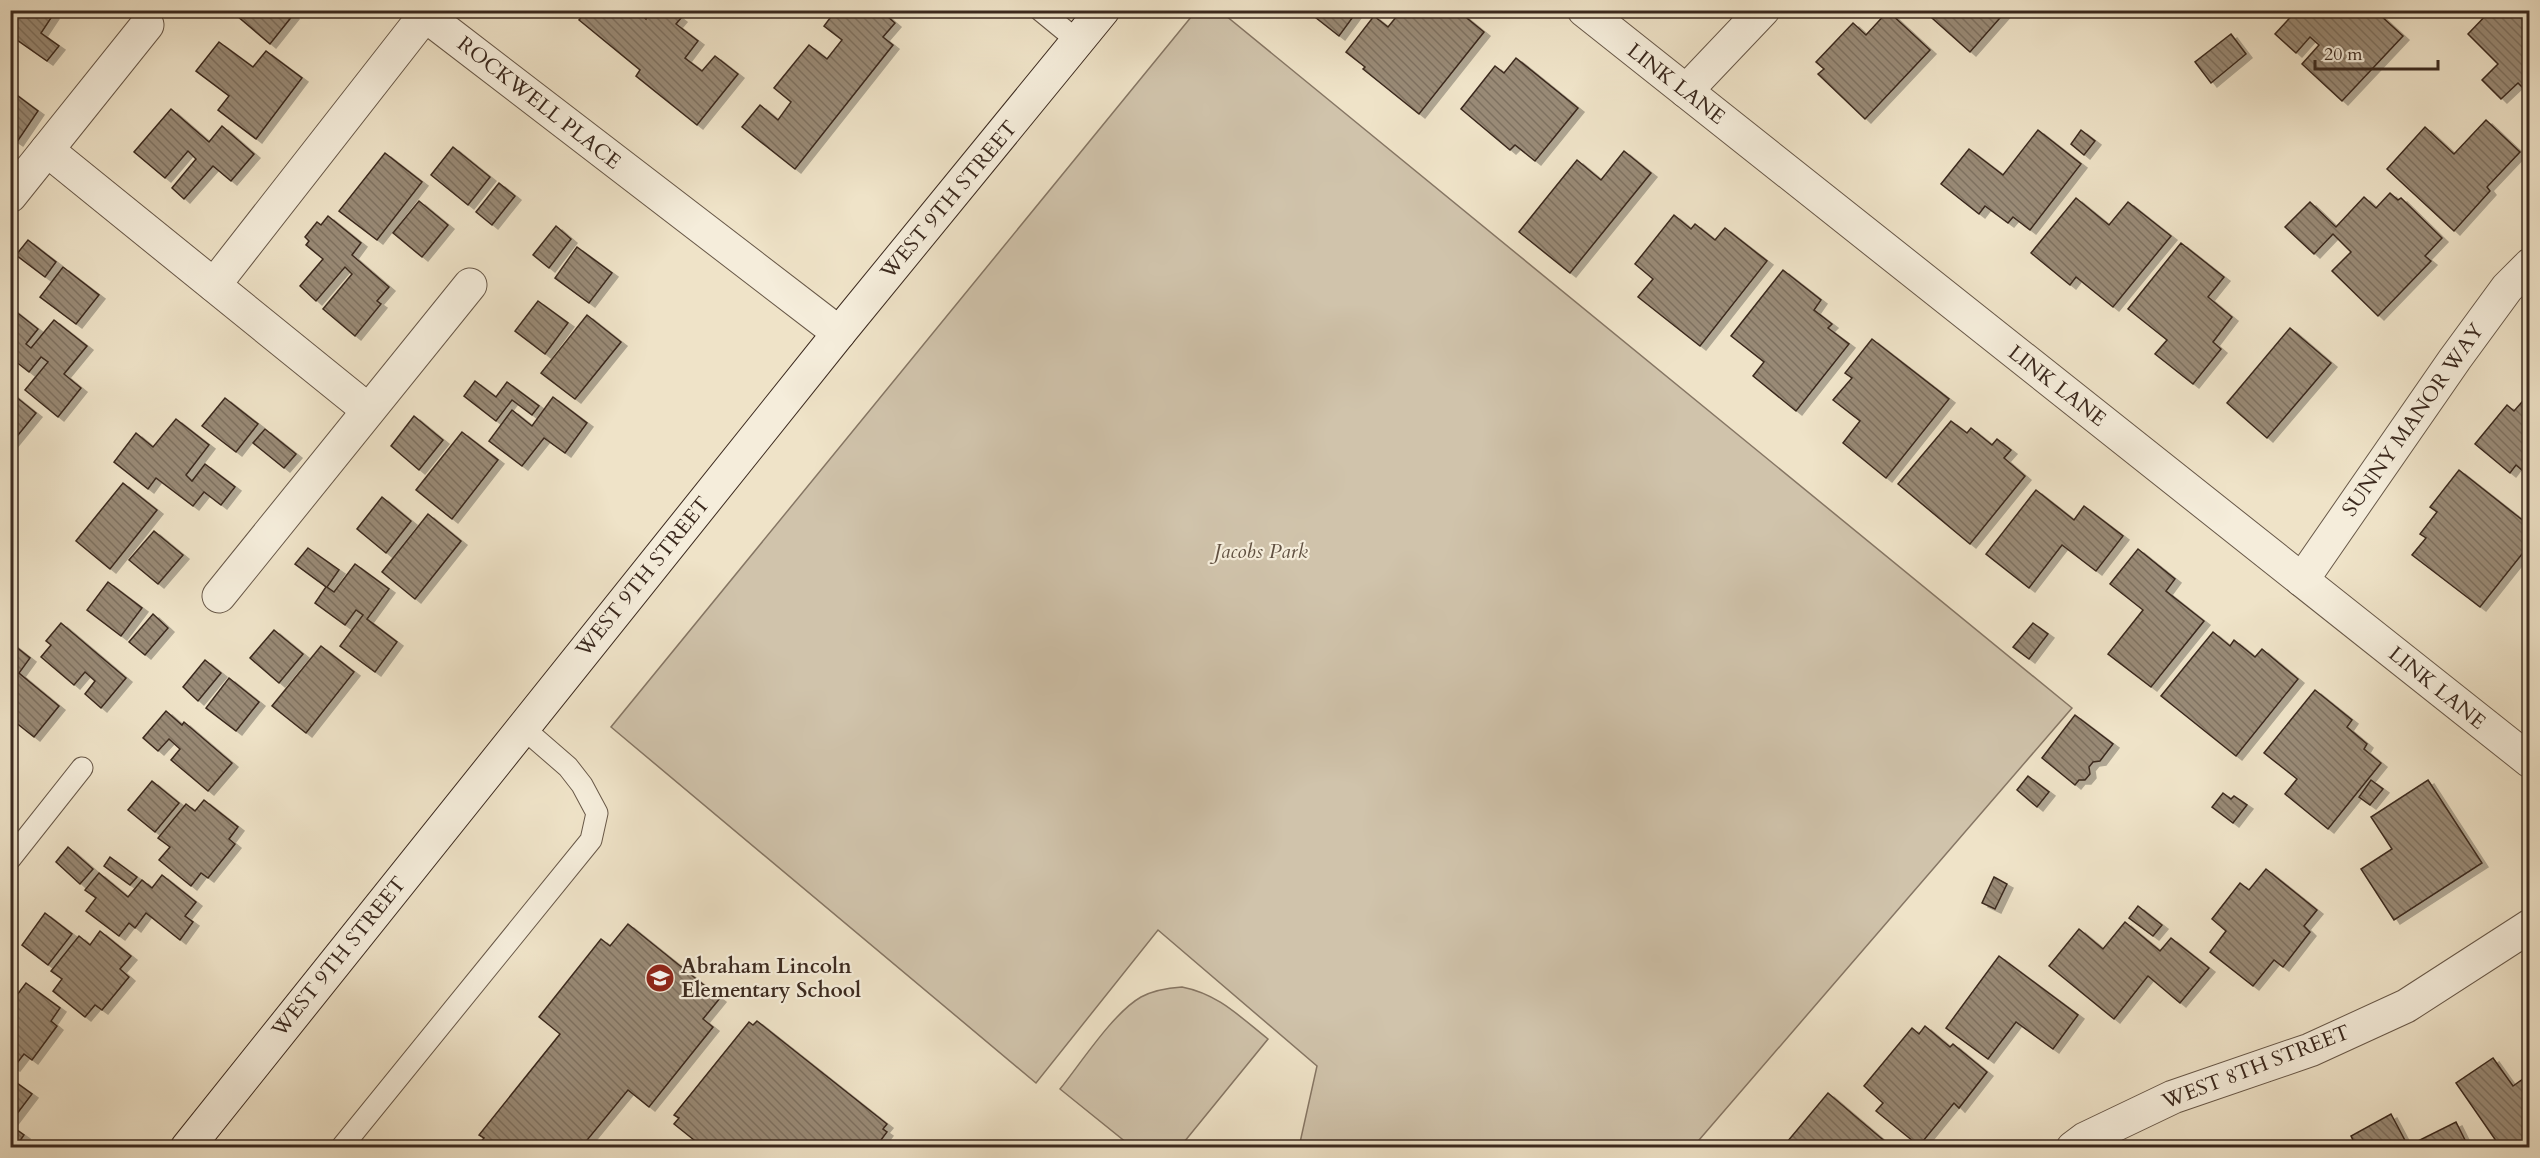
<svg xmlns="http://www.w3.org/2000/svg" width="2540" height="1158" font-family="Cardo,serif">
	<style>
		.park { fill: #d0c3ab; stroke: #867664; stroke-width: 1.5 }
		.building { fill: url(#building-back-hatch); stroke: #3b291e; stroke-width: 1.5; filter: url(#shadow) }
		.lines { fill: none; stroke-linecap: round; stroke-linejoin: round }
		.lane-casing { stroke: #685848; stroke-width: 23 }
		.street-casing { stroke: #685848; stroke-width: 35 }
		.secondary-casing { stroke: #3b291e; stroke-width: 35 }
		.lane { stroke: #f5eddb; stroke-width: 21 }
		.street { stroke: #f5eddb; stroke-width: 33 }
		.secondary { stroke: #f5eddb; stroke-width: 33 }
		.labels { text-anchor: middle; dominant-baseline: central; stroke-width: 4.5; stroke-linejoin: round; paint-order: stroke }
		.street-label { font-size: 21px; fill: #3b291e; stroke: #f5eddb }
		.park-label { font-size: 21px; font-style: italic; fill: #605041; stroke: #f5eddb }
		.poi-label { font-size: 21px; font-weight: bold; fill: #3b291e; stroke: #f5eddb; text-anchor: start }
	</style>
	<defs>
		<pattern id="building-back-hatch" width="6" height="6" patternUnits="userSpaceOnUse" patternTransform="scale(1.5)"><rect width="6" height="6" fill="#998a76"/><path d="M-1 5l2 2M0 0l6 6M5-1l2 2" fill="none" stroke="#7e7160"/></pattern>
		<filter id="shadow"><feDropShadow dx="6" dy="4" stdDeviation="0" flood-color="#0004"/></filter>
	</defs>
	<rect width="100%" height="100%" fill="#efe3c8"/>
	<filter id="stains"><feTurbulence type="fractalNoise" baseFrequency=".00333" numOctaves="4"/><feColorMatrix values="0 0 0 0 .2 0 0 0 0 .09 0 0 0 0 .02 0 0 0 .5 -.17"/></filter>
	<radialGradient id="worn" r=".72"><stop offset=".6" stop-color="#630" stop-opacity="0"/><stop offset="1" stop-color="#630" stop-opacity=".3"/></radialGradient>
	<g class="park">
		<path d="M1196 11H1220L2072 708 1693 1147H1299L1317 1066 1158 930 1036 1083 611 727Z"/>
		<path d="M1182 987C1218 994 1239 1016 1268 1039L1180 1147H1132L1060 1089C1081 1063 1113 1013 1141 997 1154 990 1167 988 1182 987Z"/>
	</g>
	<g class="building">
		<path d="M10 10H47L53 15 41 33 59 46 47 61 10 35Z"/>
		<path d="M230 10H287L293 15 270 44Z"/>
		<path d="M587 10H636L646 19 652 10H671L681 18 676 24 698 41 685 58 702 71 715 56 738 74 697 125 636 76 640 70 579 20Z"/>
		<path d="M836 10H849L854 14 856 10H880L895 23 883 37 893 45 795 169 742 127 760 105 778 120 791 102 774 88 809 45 827 59 842 40 824 26Z"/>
		<path d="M1306 10H1358L1339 36Z"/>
		<path d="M1402 10H1432L1440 17 1445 10H1457L1484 32 1419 114 1363 69 1365 67 1346 52 1374 16 1388 27Z"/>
		<path d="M1923 10H2007L1970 52Z"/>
		<path d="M2297 10H2381L2379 14 2403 36 2342 101 2302 64 2319 45 2310 37 2296 53 2275 34Z"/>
		<path d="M2491 10H2515L2530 25V95L2518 83 2501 99 2482 80 2498 64 2468 34Z"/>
		<path d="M1888 11 1930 50 1865 119 1818 74 1824 69 1816 62 1853 23 1866 35Z"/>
		<path d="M2231 34 2246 54 2211 83 2195 62Z"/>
		<path d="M219 42 253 67 266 51 302 78 256 139 218 110 229 96 196 71Z"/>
		<path d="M1516 58 1578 108 1535 161 1515 145 1510 150 1461 109 1495 66 1504 73Z"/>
		<path d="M10 90 38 111 17 142 10 137Z"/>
		<path d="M171 109 209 142 222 126 254 154 231 181 213 166 184 199 172 188 196 159 188 151 165 178 134 152Z"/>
		<path d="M2486 120 2520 152 2487 187 2490 191 2454 231 2387 169 2425 127 2454 154Z"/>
		<path d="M2038 130 2081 164 2030 230 2013 217 2008 223 1985 206 1979 214 1941 184 1969 149 2003 175Z"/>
		<path d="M2081 130 2095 141 2084 155 2071 144Z"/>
		<path d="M453 147 490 177 468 205 431 175Z"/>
		<path d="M1624 151 1651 173 1570 273 1519 232 1577 160 1601 180Z"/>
		<path d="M385 153 422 182 377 240 339 211Z"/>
		<path d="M499 183 515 196 492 225 476 212Z"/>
		<path d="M2390 193 2398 200 2401 198 2442 238 2425 256 2431 261 2378 316 2332 271 2351 252 2333 234 2314 254 2285 227 2310 202 2336 227 2364 197 2376 208Z"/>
		<path d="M2076 198 2109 225 2128 202 2171 236 2113 307 2076 277 2070 285 2031 253Z"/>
		<path d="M419 201 448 225 422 257 393 233Z"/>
		<path d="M1674 215 1691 229 1695 224 1715 240 1725 228 1767 261 1700 346 1638 297 1653 279 1635 264Z"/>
		<path d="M328 216 361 243 352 255 389 287 377 301 381 304 355 336 323 309 352 274 345 267 316 301 300 286 323 259 306 245 309 241 305 237 317 222 321 225Z"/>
		<path d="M556 226 571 239 549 268 533 255Z"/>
		<path d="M28 240 56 262 45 277 16 255Z"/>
		<path d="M2181 243 2224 277 2208 297 2232 317 2213 342 2221 349 2193 384 2155 354 2167 340 2128 309Z"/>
		<path d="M577 247 612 273 589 303 555 278Z"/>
		<path d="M63 267 99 295 76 324 40 297Z"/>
		<path d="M1783 270 1821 300 1814 310 1832 324 1828 328 1849 344 1796 411 1753 376 1764 362 1731 336Z"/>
		<path d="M538 301 568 323 545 354 515 331Z"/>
		<path d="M10 307 38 329 26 344 31 348 54 320 87 346 64 374 81 388 58 417 25 390 48 362 41 357 29 372 10 357Z"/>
		<path d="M587 315 621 342 575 399 541 373Z"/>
		<path d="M2290 328 2331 363 2267 438 2227 403Z"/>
		<path d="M1872 339 1949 399 1886 478 1843 443 1860 421 1833 400 1852 378 1845 373Z"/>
		<path d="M475 381 496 397 507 382 539 406 532 415 512 400 496 421 464 396Z"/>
		<path d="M10 392 36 413 10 445Z"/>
		<path d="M2530 393V477L2516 465 2510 473 2475 444 2507 405 2514 411Z"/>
		<path d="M553 397 587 423 565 453 544 438 522 466 489 441 512 410 532 426Z"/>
		<path d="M225 398 258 424 236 452 202 426Z"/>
		<path d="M414 416 443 440 419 470 391 446Z"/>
		<path d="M176 419 209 445 186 475 192 481 205 464 235 487 221 505 204 492 193 506 156 478 148 489 114 462 136 433 153 447Z"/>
		<path d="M1951 421 1967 433 1971 428 1992 445 1997 439 2011 450 2004 458 2025 476 1970 544 1898 484Z"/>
		<path d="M265 429 296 454 284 468 253 443Z"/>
		<path d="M462 432 498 460 452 519 416 490Z"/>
		<path d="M2459 470 2530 526V544L2480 607 2412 555 2426 538 2420 534 2437 512 2430 507Z"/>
		<path d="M123 483 157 510 110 569 76 541Z"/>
		<path d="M2036 490 2074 520 2084 506 2123 536 2096 571 2062 545 2029 588 1986 554Z"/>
		<path d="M382 497 411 521 386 553 357 529Z"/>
		<path d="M428 514 461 541 415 599 382 572Z"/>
		<path d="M154 531 183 555 158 584 129 560Z"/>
		<path d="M308 548 339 570 327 587 334 592 355 564 389 589 367 619 397 642 375 672 340 646 363 615 356 610 345 625 315 603 326 587 295 564Z"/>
		<path d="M2138 549 2175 579 2166 591 2204 621 2151 687 2108 654 2143 610 2110 584Z"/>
		<path d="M108 582 142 608 121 636 87 610Z"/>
		<path d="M153 614 168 628 145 655 129 642Z"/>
		<path d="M61 623 126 678 101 708 85 694 95 681 85 672 74 685 41 657 51 645 46 641Z"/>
		<path d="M2033 623 2048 634 2029 659 2013 647Z"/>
		<path d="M274 630 303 654 279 683 250 658Z"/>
		<path d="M2213 632 2230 646 2234 640 2255 657 2262 649 2298 679 2236 756 2161 696Z"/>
		<path d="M10 642 30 658 19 673 59 706 34 737 10 718Z"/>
		<path d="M321 646 354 672 306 733 272 706Z"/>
		<path d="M205 660 221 673 198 701 183 687Z"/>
		<path d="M229 678 259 702 236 731 206 708Z"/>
		<path d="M2315 690 2352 720 2347 727 2367 744 2364 749 2381 763 2328 829 2285 794 2297 779 2264 753Z"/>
		<path d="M166 711 182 725 184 722 232 763 208 791 171 760 180 749 169 739 158 751 143 738Z"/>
		<path d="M2075 715 2113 744 2100 761 2093 762 2089 767 2090 774 2085 780H2079L2075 785 2042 758Z"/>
		<path d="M2028 776 2049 792 2037 807 2017 790Z"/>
		<path d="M2371 780 2383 789 2370 805 2359 797Z"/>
		<path d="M2428 780 2482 863 2394 920 2361 869 2392 849 2371 817Z"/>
		<path d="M152 781 179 803 155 832 128 810Z"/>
		<path d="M2223 793 2231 799 2234 796 2247 805 2233 823 2212 807Z"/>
		<path d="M204 800 238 827 229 839 235 844 208 878 201 873 191 886 159 860 170 847 158 838 186 804 195 811Z"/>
		<path d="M68 847 93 869 80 884 56 862Z"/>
		<path d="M110 857 137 877 130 885 104 866Z"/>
		<path d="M2266 869 2317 910 2304 926 2310 932 2283 967 2274 960 2253 986 2210 952 2226 931 2212 919 2240 883 2249 890Z"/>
		<path d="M99 873 128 897 142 880 152 888 162 875 196 902 185 916 193 922 180 940 146 913 135 928 129 923 119 936 86 911 96 898 85 890Z"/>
		<path d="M1994 877 2007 884 1995 909 1982 903Z"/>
		<path d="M2138 906 2162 925 2153 936 2129 918Z"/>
		<path d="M45 913 72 934 48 965 22 945Z"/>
		<path d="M2125 922 2160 951 2171 938 2209 968 2180 1003 2148 976 2114 1019 2049 966 2079 929 2103 949Z"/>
		<path d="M628 924 720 998 703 1019 713 1027 649 1107 628 1090 583 1145 587 1148H481L479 1144 484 1138 479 1135 560 1034 539 1017 601 939 610 946Z"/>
		<path d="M100 931 131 956 120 969 129 977 102 1010 95 1005 85 1017 53 991 62 979 51 971 79 936 90 945Z"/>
		<path d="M1999 956 2078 1015 2053 1049 2016 1022 1988 1059 1946 1028Z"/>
		<path d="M26 983 60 1008 51 1021 57 1026 32 1060 24 1054 14 1067 10 1065V990L17 995Z"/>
		<path d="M757 1021 887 1124 883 1129 887 1132 875 1148H704L674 1124 679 1118 674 1115 749 1022 753 1025Z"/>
		<path d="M1925 1026 1950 1047 1953 1044 1987 1072 1959 1108 1954 1103 1919 1146 1876 1111 1883 1103 1864 1086 1912 1028 1919 1034Z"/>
		<path d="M2493 1058 2513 1086 2530 1074V1148H2501L2456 1083Z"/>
		<path d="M10 1078 32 1094 10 1123Z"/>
		<path d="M1828 1093 1875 1133 1893 1148H1782Z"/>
		<path d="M2391 1114 2408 1146 2456 1122 2469 1148H2357L2351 1136Z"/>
		<path d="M10 1125 24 1135 15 1148H10Z"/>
	</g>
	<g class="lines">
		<g class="lane-casing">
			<g id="lane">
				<path d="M1040 10 1079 42"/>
				<path d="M10 859 82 768"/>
				<path d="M341 1148 591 840 597 813 582 785 568 767 523 728"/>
			</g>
		</g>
		<g class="street-casing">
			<g id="street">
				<path d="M1584 10 2530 761"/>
				<path d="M1686 91 1763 10"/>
				<path d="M47 150 368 410"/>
				<path d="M10 196 147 25"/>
				<path d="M214 285 425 15 839 333"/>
				<path d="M2302 580 2455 359 2507 288 2530 265"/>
				<path d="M219 596 470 285"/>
				<path d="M2073 1148 2085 1139 2173 1097 2310 1050 2406 1006 2530 926"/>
			</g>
		</g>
		<g class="secondary-casing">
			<path id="secondary" d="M187 1148 839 333 1103 10"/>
		</g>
		<use href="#lane" class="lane"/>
		<use href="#street" class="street"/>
		<use href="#secondary" class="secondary"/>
	</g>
	<defs>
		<g id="school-disc" transform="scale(1.5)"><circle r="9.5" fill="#8f2418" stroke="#f5eddb"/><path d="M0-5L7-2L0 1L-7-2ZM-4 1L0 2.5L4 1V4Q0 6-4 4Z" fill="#fff"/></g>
	</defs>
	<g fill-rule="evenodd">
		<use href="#school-disc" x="660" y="978"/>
	</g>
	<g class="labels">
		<g class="street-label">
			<text transform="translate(1676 84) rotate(38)">LINK LANE</text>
			<text transform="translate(539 103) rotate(38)">ROCKWELL PLACE</text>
			<text transform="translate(949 200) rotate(-50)">WEST 9TH STREET</text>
			<text transform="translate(2057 386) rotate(38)">LINK LANE</text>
			<text transform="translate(2413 420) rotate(-55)">SUNNY MANOR WAY</text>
			<text transform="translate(643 577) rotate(-51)">WEST 9TH STREET</text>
			<text transform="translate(2437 688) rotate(39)">LINK LANE</text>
			<text transform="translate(339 957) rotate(-51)">WEST 9TH STREET</text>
			<text transform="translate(2256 1067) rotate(-21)">WEST 8TH STREET</text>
		</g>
		<g class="park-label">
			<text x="1261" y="551">Jacobs Park</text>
		</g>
		<g class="poi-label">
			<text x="681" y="966">Abraham Lincoln<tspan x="681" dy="24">Elementary School</tspan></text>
		</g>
	</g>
	<rect width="2540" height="1158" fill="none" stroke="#efe3c8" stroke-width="36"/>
	<rect x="12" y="12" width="2516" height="1134" fill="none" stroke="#3b291e" stroke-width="3"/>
	<rect x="18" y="18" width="2504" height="1122" fill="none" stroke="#3b291e" stroke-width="1.5"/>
	<path d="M2315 60v9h123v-9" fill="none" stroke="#3b291e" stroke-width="3"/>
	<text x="2324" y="60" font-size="18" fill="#3b291e" stroke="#f5eddb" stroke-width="4.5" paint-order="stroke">20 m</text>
	<rect width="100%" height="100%" filter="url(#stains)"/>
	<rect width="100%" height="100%" fill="url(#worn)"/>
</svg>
